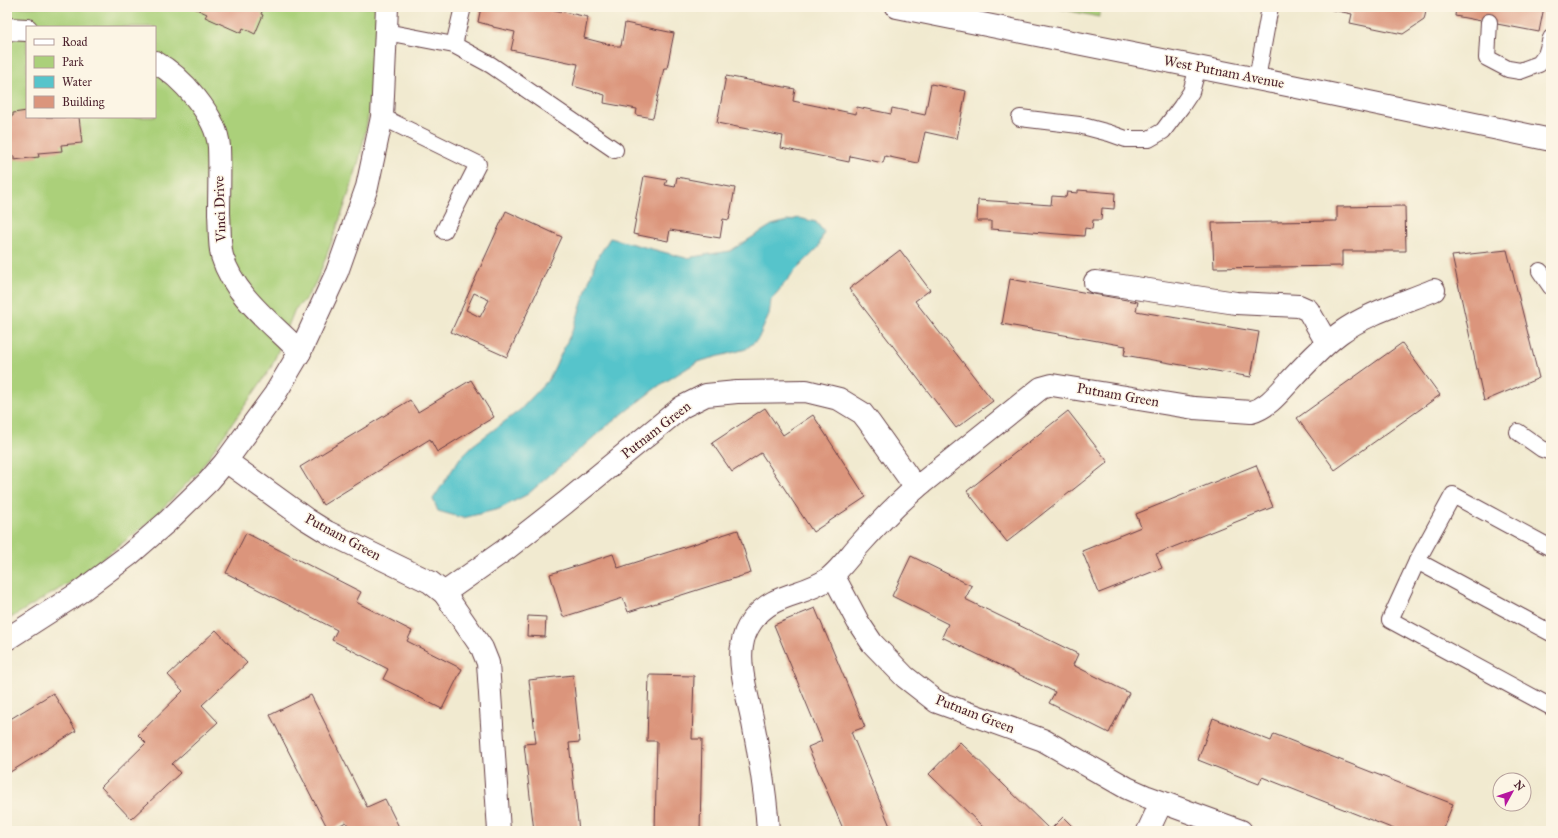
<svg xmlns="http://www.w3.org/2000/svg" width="1558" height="838" font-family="'IM FELL Great Primer',serif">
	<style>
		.green { fill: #abd07a; stroke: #7a7852; fill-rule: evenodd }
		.water { fill: #57c4cb; stroke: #50727b }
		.building { fill: #db957c; fill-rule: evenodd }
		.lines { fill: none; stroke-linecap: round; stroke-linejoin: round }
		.lane-casing { stroke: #633d44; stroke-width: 18 }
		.street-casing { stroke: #633d44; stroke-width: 24 }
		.primary-casing { stroke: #633d44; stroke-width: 24 }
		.lane { stroke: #fff; stroke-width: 16 }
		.street { stroke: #fff; stroke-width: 22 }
		.primary { stroke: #fff; stroke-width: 22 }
		.labels { text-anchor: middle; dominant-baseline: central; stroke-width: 3; stroke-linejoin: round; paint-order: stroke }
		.street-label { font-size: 14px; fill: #4a1f2b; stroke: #fcf5e5 }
	</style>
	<rect width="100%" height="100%" fill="#fcf5e5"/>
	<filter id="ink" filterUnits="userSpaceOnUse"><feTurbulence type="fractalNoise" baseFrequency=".025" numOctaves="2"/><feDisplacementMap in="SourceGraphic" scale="8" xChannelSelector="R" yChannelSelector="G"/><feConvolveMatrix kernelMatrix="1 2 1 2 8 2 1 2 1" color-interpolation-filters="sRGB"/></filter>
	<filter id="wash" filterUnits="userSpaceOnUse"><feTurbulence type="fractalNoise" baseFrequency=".012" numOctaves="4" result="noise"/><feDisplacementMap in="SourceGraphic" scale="16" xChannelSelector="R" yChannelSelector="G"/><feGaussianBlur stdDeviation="0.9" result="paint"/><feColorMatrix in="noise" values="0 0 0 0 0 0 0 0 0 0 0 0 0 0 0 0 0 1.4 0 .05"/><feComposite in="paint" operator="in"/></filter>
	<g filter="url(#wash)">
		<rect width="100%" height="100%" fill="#f1ead0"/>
		<g class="green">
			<path d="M7 7H382C377 54 372 102 362 148 354 181 342 214 330 246 321 269 315 293 295 309L271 368 199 471 147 524 76 579 7 620ZM27 27H155V117H27Z"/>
			<path d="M1051 7H1100L1099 17Z"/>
		</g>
		<path class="water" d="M799 218 816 222 824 232 818 248 793 273 771 300 769 315 758 339 746 349 697 362 657 387 603 429 528 494 499 509 463 518 438 511 433 499 460 458 472 446 520 410 549 379 574 327 596 260 610 238 686 258 730 251 772 225Z"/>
		<g id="blocks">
			<g class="building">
				<path d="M192 7H264L261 14 263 15 255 34 243 28 241 33 205 17 207 14Z"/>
				<path d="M481 7H540L588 17 584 38 615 46H621L625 23 674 33 667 68H664L653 118 636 115 637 109 604 103 605 95 573 86 578 64 511 50 515 32 493 27V26L478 22Z"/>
				<path d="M1328 7H1427L1424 20 1403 34 1350 23 1352 14 1328 9Z"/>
				<path d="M1456 7H1544L1539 32 1455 16Z"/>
				<path d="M726 76 795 89 793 101 856 114 857 107 891 114 892 108 925 115 931 84 966 91 957 139 925 132 918 163 885 156 883 163 850 156 849 162 781 148 783 136 717 123Z"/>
				<path d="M27 111V117H79L82 143 61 145 62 151 38 153 39 157 14 160V156L7 157V116H13V113Z"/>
				<path d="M644 176 667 180 665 185 675 187 677 177 735 188 729 220 723 219 720 238 670 230 668 241 633 234Z"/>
				<path d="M1078 190 1115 193 1114 209 1102 208 1101 220H1093L1092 229 1085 228 1084 236 991 229V221H977L978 200 1051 205 1052 196 1066 197 1067 192 1078 193Z"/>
				<path d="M1405 206 1406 251H1342V266L1214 268 1212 223 1337 221V207Z"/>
				<path d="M506 211 562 237 507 357 451 332ZM474 293 489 300 480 317 466 310Z"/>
				<path d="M900 250 930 290 915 301 993 401 956 428 849 289Z"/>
				<path d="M1507 250 1539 378 1484 401 1452 256Z"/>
				<path d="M1010 279 1138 302 1136 311 1259 332 1251 377 1124 355 1126 346 1002 324Z"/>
				<path d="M1402 343 1440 395 1335 470 1297 418Z"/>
				<path d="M471 380 494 417 437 452 430 439 323 505 300 467 410 400 418 412Z"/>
				<path d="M765 408 783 435 813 415 866 497 813 532 761 453 732 472 712 443Z"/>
				<path d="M1068 411 1108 462 1007 542 967 491Z"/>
				<path d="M1256 465 1273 507 1156 554 1162 568 1099 593 1082 551 1141 527 1136 514Z"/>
				<path d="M738 530 751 573 628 612 623 598 563 617 550 574 613 554 618 568Z"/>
				<path d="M246 533 361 592 356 602 412 631 407 641 462 669 442 709 383 679 388 669 332 640 337 630 226 573Z"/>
				<path d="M911 556 972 586 965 599 1078 654 1073 665 1129 693 1109 733 1049 703 1055 692 942 637 948 624 892 596Z"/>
				<path d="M815 608 865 727 851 732 892 831H844L808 747 822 741 774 625Z"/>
				<path d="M528 616 546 617 545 637 527 636Z"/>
				<path d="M216 630 247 663 202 705 218 722 172 764 180 773 131 819 101 787 146 743 138 735 183 691 168 675Z"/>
				<path d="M573 675 580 742 569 743 579 831H534L524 744 536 743 529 680Z"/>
				<path d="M649 675 694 676 692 739H702L700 831H655L657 741H647Z"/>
				<path d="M53 693 76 731 7 774V721Z"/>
				<path d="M311 695 367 807 385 799 401 831H351L346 822 329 831 270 715Z"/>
				<path d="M1213 718 1271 741 1274 734 1453 804 1442 831H1399L1262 777 1259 784 1198 760Z"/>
				<path d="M960 742 1050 830 1063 817 1077 831H987L929 774Z"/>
			</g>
		</g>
	</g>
	<g filter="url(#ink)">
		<use href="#blocks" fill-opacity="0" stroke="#633d44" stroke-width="1"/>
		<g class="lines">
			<g class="lane-casing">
				<g id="lane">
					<path d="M1489 22 1487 58 1508 69 1520 71 1539 64 1546 55 1551 38"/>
					<path d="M386 32 454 45 491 65 615 150"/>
					<path d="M454 45 463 7"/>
					<path d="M1257 79 1270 7"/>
					<path d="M382 117 478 164 444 231"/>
					<path d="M1020 118 1079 125 1109 133 1126 139H1149L1163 131 1181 107 1191 92 1198 67"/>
					<path d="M1540 271 1551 287"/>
					<path d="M1518 432 1542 449 1551 452"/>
					<path d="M1551 548 1453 495 1417 561 1390 620 1551 707"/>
					<path d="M1417 561 1551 633"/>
				</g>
			</g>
			<g class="street-casing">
				<g id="street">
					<path d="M7 29 27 30"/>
					<path d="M155 62C181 76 217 116 219 147 220 169 219 191 219 214 220 226 219 244 222 256 234 296 272 323 300 352"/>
					<path d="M1095 282 1236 303 1299 306 1308 310 1327 343"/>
					<path d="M226 461 306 519 327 532 430 582 444 593 482 648 488 663 499 831"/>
					<path d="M833 575 858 622 872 643 905 677 937 702 1043 740 1127 788 1145 796 1241 831"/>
					<path d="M444 593 505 550 565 503 682 407 706 395 737 392 806 391 839 399 862 413 869 422 916 488 1041 388 1052 385 1194 408 1251 412C1267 408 1278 394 1289 382 1305 365 1321 347 1340 333 1367 313 1403 303 1434 290"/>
					<path d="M7 639 77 594 129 555 168 521 209 481 226 461 275 394 300 352 337 272 367 187 382 117 387 7"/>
					<path d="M768 831C766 794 760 759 753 723 749 701 738 667 742 646 743 637 747 628 752 621 773 592 802 597 828 579 840 570 850 555 861 543 878 524 896 505 916 488"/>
					<path d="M1148 831 1161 803"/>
				</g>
			</g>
			<g class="primary-casing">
				<path id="primary" d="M897 7 1292 86 1551 140"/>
			</g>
			<use href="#lane" class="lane"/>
			<use href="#street" class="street"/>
			<use href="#primary" class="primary"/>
		</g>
	</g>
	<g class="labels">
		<g class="street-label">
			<text transform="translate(1224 72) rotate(11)">West Putnam Avenue</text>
			<text transform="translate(220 209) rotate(-92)">Vinci Drive</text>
			<text transform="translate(1118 395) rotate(10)">Putnam Green</text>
			<text transform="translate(656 430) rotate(-38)">Putnam Green</text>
			<text transform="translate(343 537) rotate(28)">Putnam Green</text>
			<text transform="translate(975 714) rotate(21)">Putnam Green</text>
		</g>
	</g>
	<rect width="1558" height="838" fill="none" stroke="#fcf5e5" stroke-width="24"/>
	<rect x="26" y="26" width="130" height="92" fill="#fcf5e5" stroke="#b59f9b"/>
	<rect x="34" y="39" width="20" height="6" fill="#ffffff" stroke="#b59f9b"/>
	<text x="62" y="46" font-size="12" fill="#4a1f2b">Road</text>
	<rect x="34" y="56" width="20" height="12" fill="#abd07a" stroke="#b59f9b"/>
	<text x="62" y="66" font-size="12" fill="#4a1f2b">Park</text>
	<rect x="34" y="76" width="20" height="12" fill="#57c4cb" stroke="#b59f9b"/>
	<text x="62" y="86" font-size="12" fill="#4a1f2b">Water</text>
	<rect x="34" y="96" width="20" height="12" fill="#db957c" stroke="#b59f9b"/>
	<text x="62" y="106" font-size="12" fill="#4a1f2b">Building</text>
	<g transform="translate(1512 792) rotate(50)"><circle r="19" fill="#fcf5e5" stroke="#b59f9b"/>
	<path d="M0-3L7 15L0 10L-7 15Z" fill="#b5179e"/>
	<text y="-6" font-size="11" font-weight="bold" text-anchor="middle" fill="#4a1f2b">N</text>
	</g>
</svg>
